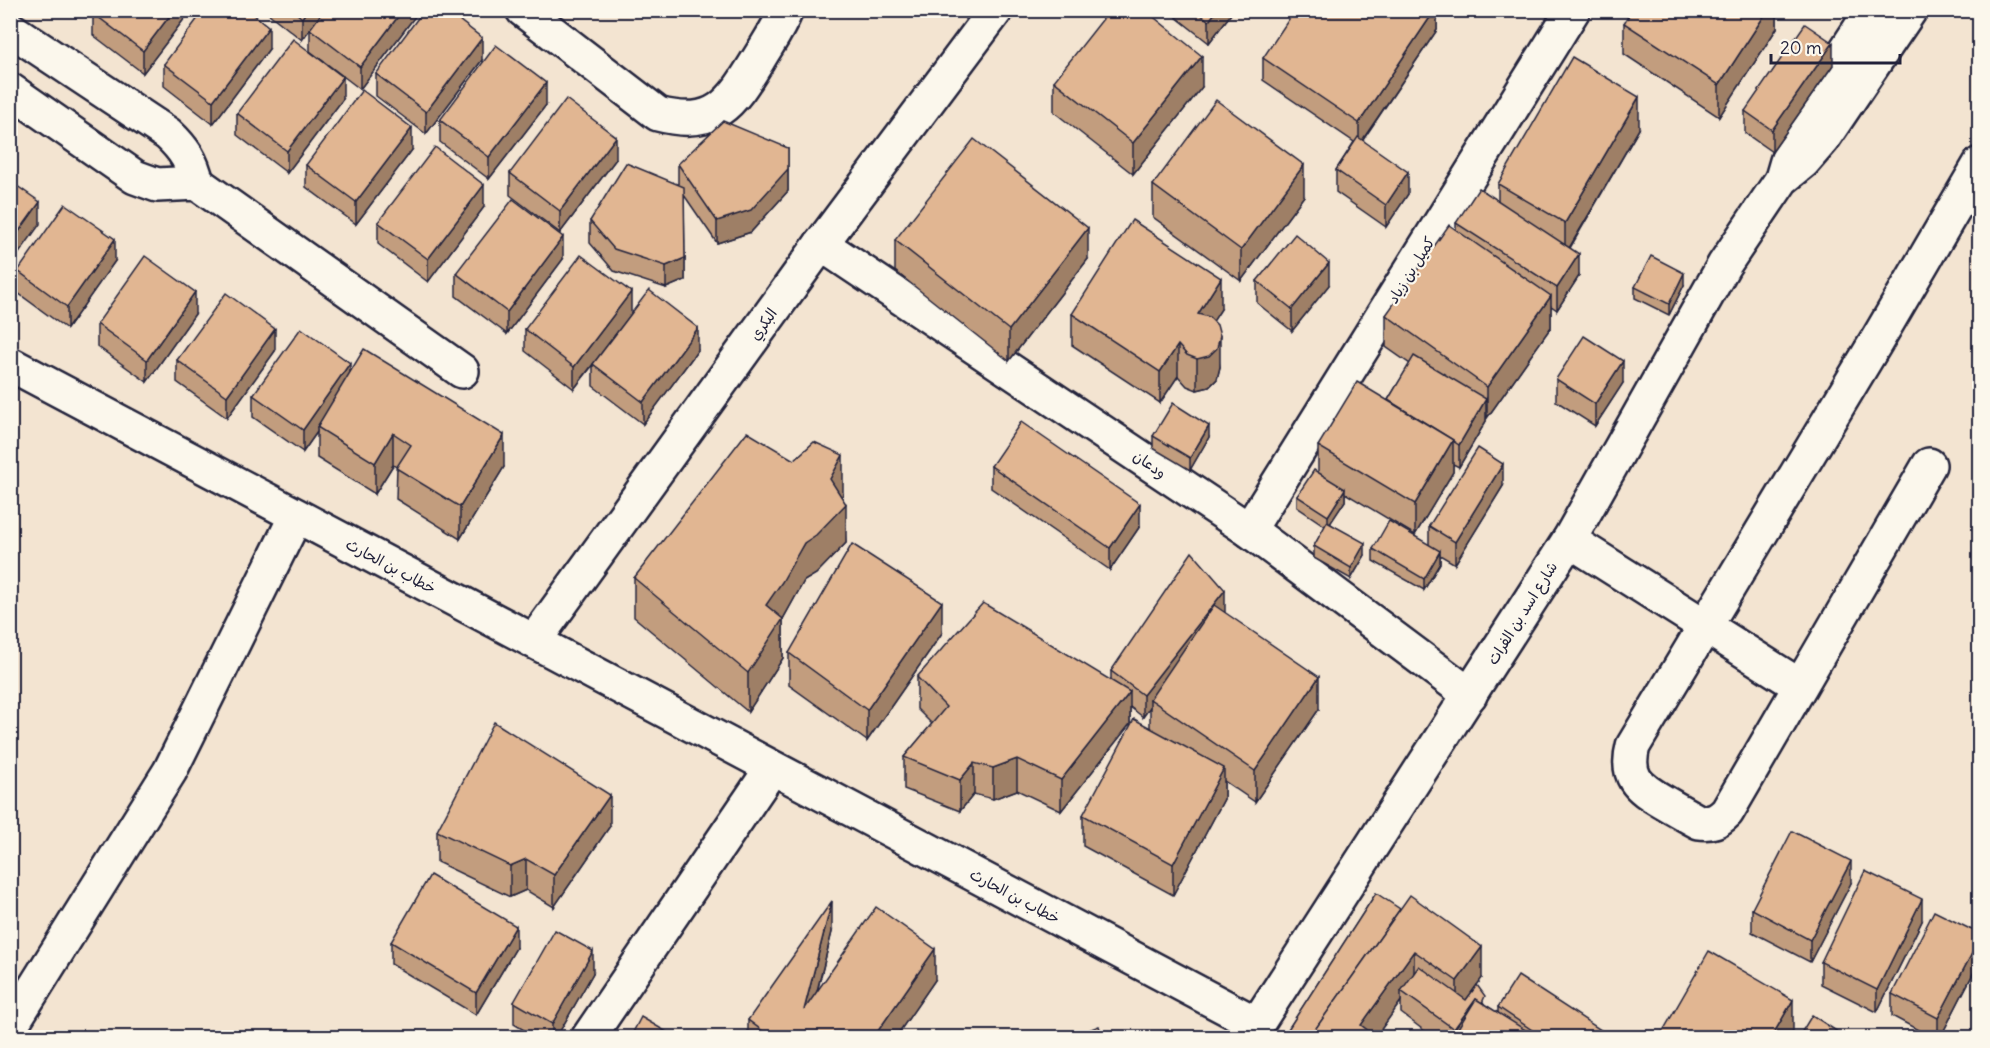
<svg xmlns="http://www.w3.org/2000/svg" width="1990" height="1048" font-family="Delius,'Playpen Sans Arabic',sans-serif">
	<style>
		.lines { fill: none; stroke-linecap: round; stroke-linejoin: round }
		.minor-casing { stroke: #22223b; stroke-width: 38 }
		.minor { stroke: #fbf7ec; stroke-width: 33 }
		.wall { fill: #c29d7e; stroke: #22223b; stroke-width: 1.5 }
		.shaded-wall { fill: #9e7f66; stroke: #22223b; stroke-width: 1.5 }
		.building { fill: #e1b692; stroke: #22223b; stroke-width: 1.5 }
		.labels { text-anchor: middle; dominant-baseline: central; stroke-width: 4.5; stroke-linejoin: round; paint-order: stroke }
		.street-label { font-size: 15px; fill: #22223b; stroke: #fbf7ec }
	</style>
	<rect width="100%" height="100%" fill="#f3e4d1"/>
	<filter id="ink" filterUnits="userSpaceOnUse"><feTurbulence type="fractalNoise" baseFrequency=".0167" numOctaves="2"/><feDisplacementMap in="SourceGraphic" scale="12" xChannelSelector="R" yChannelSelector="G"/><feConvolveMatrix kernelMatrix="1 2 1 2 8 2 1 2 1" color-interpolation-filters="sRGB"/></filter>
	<g filter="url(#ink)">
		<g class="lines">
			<g class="minor-casing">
				<g id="minor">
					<path d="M523 10 658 114C715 129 731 104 758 60 768 43 779 28 786 10"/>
					<path d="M10 29 168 134C184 149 192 161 197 183"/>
					<path d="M10 90 135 177 157 185 197 183 462 371"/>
					<path d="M1783 175C1799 114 1839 63 1872 10"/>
					<path d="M821 244 1249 530 1470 695"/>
					<path d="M10 364 1257 1024"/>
					<path d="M1929 465 1727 812C1718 821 1711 824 1699 822 1686 815 1674 808 1662 801 1638 787 1625 777 1633 746L1876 342 1980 164"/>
					<path d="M1249 530 1573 10"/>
					<path d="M1569 540 1800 686"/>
					<path d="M534 641 821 244 996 10"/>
					<path d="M10 1027 170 771 296 516"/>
					<path d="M588 1038 772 768"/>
					<path d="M1248 1038 1569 540 1724 265 1782 179 1803 162 1822 140 1910 10"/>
				</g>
			</g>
			<use href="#minor" class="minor"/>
		</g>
		<g class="wall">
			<path d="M68 10H80L76 16Z"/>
			<path d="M95 10H191L143 73 93 35V13Z"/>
			<path d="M264 10H324L302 40Z"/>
			<path d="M416 10V15L360 89 310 51V29Z"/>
			<path d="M1167 10H1234L1209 43Z"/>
			<path d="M1437 10V30L1363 140 1408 194 1386 227 1336 192V170L1354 142 1263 80V58Z"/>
			<path d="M1777 10V28L1719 117 1624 54V23Z"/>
			<path d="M269 49 213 124 164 86V64Z"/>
			<path d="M482 60 426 134 376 96V74Z"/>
			<path d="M1833 65 1772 152 1745 133V111Z"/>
			<path d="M1054 81 1202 87 1133 174 1054 112Z"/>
			<path d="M343 99 287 173 237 135V113Z"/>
			<path d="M546 105 489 179 440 142V120Z"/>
			<path d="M1639 129 1570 248 1579 276 1557 310 1551 306V327L1487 418 1486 417V421L1459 467 1453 464V472L1415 535 1345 493V501L1330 523 1365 555 1351 579 1314 558V546L1325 526 1297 507V496L1318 472V446L1388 400 1410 364 1386 347V315L1456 230V223L1498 201V184Z"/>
			<path d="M788 148V191L751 232 717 243 684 195 685 280 666 288 614 271 590 243V221L678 185V164Z"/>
			<path d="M412 150 356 224 306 187V165Z"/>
			<path d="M616 159 560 233 510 195V173Z"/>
			<path d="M1153 185 1304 196 1241 281 1153 217Z"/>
			<path d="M484 207 428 282 378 244V222Z"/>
			<path d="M895 240 1088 259 1009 361 895 271Z"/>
			<path d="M563 259 507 334 456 296V273Z"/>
			<path d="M115 261 67 329 18 293V271Z"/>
			<path d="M1257 281 1329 285 1292 331 1257 303Z"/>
			<path d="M1684 285 1669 315 1635 298V287Z"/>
			<path d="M1221 309 1213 321 1220 367 1217 379 1209 387 1197 390 1187 386 1178 376 1160 403 1072 345V314Z"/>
			<path d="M195 314 147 382 97 346V324Z"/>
			<path d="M631 314 698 350 643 424 593 386V365L574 389 525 351V329Z"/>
			<path d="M275 351 227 418 177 382V360Z"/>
			<path d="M350 372 504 467 460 539 396 499 397 467 393 465 375 494 317 458V432L303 452 253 417V395Z"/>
			<path d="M1556 379 1623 383 1595 426 1556 401Z"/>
			<path d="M1153 436 1209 437 1190 470 1153 448Z"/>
			<path d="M991 466 1140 526 1110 570 991 488Z"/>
			<path d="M1503 486 1455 564 1440 555V563L1424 590 1373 561V549L1429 545V526Z"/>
			<path d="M843 494 842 497 846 543 816 574 804 581 783 619V658L748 712 634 617V578Z"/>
			<path d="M1224 612 1319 709 1255 802 1224 781V799L1173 895 1083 846V815L1150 728V707L1143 717 1130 707V724L1061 811 1017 790 993 799 974 794 960 811 904 789V757L932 724 917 709V677L1111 681V671Z"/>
			<path d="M942 633 867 741 789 685V653Z"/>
			<path d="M610 826 554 907 526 890 510 897 437 862V831Z"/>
			<path d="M1851 883 1810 962 1752 932V909Z"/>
			<path d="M1376 893 1482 978 1474 989 1485 1005 1498 1013V1007L1613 1038H1434L1401 1013V1001L1375 1038H1285V1034Z"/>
			<path d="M1922 921 1877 1012 1821 984V962Z"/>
			<path d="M832 932 817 992 935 980 895 1038H748V1020Z"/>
			<path d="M1980 934V960L1940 1038H1933L1892 1016V994Z"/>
			<path d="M391 942 516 948 476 1015 391 964Z"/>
			<path d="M593 973 556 1038H537L514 1024V1002Z"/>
		</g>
		<g class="shaded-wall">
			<path d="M76 10H80L76 16Z"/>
			<path d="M174 10H191L143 73V51Z"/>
			<path d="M307 10H324L302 40V18Z"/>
			<path d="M403 10H416V15L360 89V67Z"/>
			<path d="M1217 10H1234L1209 43V21Z"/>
			<path d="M1435 10H1437V30L1359 145V123Z"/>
			<path d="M1768 10H1777V28L1719 117V85Z"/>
			<path d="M269 27V49L213 124V101Z"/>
			<path d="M482 38V60L426 134V112Z"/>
			<path d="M1833 43V65L1772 152V130Z"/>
			<path d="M1202 56V87L1133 174V143Z"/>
			<path d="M343 77V99L287 173V151Z"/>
			<path d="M546 83V105L489 179V157Z"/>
			<path d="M1639 97V129L1565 255V223Z"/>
			<path d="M412 128V150L356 224V202Z"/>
			<path d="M616 137V159L560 233V211Z"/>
			<path d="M1304 165V196L1241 281V250Z"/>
			<path d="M788 169V191L751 232 717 243V221Z"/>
			<path d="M1408 172V194L1386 227V205Z"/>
			<path d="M484 185V207L428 282V259Z"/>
			<path d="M40 202V224L10 266V244Z"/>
			<path d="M1088 228V259L1009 361V330Z"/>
			<path d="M563 237V259L507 334V312Z"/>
			<path d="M115 239V261L67 329V307Z"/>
			<path d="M1579 254V276L1557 310V288Z"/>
			<path d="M685 258V280L666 288V266Z"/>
			<path d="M1329 263V285L1292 331V309Z"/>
			<path d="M1684 273V285L1669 315V304Z"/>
			<path d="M1221 278V309L1198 345V314Z"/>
			<path d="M195 292V314L147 382V360Z"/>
			<path d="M631 292V314L574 389V367Z"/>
			<path d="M1551 296V327L1487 418V387Z"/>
			<path d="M698 328V350L643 424V402Z"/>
			<path d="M275 329V351L227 418V396Z"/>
			<path d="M1220 336V367L1217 379 1209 387 1197 390V359Z"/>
			<path d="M1178 345V376L1160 403V372Z"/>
			<path d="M1623 361V383L1595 426V404Z"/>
			<path d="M350 363V385L317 427V432L303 452V430Z"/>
			<path d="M1486 399V421L1459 467V445Z"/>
			<path d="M1209 426V437L1190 470V458Z"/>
			<path d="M393 433V465L375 494V463Z"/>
			<path d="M504 435V467L460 539V507Z"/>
			<path d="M1453 440V472L1415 535V504Z"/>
			<path d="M843 455V494L830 518V479Z"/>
			<path d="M1503 464V486L1455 564V542Z"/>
			<path d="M1345 489V501L1328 527V516Z"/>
			<path d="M846 504V543L816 574 804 581 783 619V658L748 712V673L766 605 804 543Z"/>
			<path d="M1140 504V526L1110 570V548Z"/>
			<path d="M1365 543V555L1351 579V568Z"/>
			<path d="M1440 551V563L1424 590V579Z"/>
			<path d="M1225 590V612L1155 701 1150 699V707L1143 717V695Z"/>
			<path d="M942 602V633L867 741V710Z"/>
			<path d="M1319 677V709L1255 802V771Z"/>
			<path d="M1130 692V724L1061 811V780Z"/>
			<path d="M1017 759V790L993 799V768Z"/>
			<path d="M974 763V794L960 811V780Z"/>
			<path d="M1224 768V799L1173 895V864Z"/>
			<path d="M610 795V826L554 907V875Z"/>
			<path d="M526 859V890L510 897V866Z"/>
			<path d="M1851 861V883L1810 962V940Z"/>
			<path d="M1922 899V921L1877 1012V990Z"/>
			<path d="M832 901V932L805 1038 804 1010Z"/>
			<path d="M516 926V948L476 1015V993Z"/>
			<path d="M1980 938V960L1940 1038H1938V1018Z"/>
			<path d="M1482 947V978L1457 1013V981Z"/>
			<path d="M935 949V980L895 1038H873Z"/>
			<path d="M593 951V973L556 1038H552V1024Z"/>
			<path d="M1414 951V982L1401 991V1001L1375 1038H1361V1025Z"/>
			<path d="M1793 1000V1031L1789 1038H1771Z"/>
			<path d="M1471 1006V1028L1454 1038V1029Z"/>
		</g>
		<g class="building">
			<path d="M95 10H174L143 51 93 13Z"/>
			<path d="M204 10H248L269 27 213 101 164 64Z"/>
			<path d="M293 10H307L302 18Z"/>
			<path d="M324 10H403L360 67 310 29Z"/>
			<path d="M424 10H446L482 38 426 112 376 74Z"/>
			<path d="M1110 10H1145L1202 56 1133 143 1054 81Z"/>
			<path d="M1195 10H1217L1209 21Z"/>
			<path d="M1295 10H1435L1359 123 1263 58Z"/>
			<path d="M1632 10H1768L1719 85 1624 23Z"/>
			<path d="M1805 24 1833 43 1772 130 1745 111Z"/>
			<path d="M293 39 343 77 287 151 237 113Z"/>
			<path d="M496 45 546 83 489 157 440 120Z"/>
			<path d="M1572 57 1639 97 1565 223 1498 184Z"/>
			<path d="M362 90 412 128 356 202 306 165Z"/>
			<path d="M566 99 616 137 560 211 510 173Z"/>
			<path d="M1216 100 1304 165 1241 250 1153 185Z"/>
			<path d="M723 121 788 148V169L751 210 717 221 678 164Z"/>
			<path d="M1358 137 1408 172 1386 205 1336 170Z"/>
			<path d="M974 139 1088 228 1009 330 895 240Z"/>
			<path d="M435 147 484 185 428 259 378 222Z"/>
			<path d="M626 163 684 187 685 258 666 266 614 249 590 221Z"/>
			<path d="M10 181 40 202 10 244Z"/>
			<path d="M1479 188 1579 254 1557 288 1456 223Z"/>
			<path d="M513 199 563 237 507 312 456 273Z"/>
			<path d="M65 204 115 239 67 307 18 271Z"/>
			<path d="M1132 220 1221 278 1198 314 1209 317 1217 325 1220 336 1217 348 1209 356 1197 359 1187 355 1178 345 1160 372 1072 314Z"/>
			<path d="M1449 225 1551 296 1487 387 1386 315Z"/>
			<path d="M1295 234 1329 263 1292 309 1257 281Z"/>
			<path d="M581 255 631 292 574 367 525 329Z"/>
			<path d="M145 256 195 292 147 360 97 324Z"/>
			<path d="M1651 256 1684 273 1669 304 1635 287Z"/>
			<path d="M649 290 698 328 643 402 593 364Z"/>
			<path d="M226 293 275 329 227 396 177 360Z"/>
			<path d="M301 328 350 363 303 430 253 395Z"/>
			<path d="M1584 336 1623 361 1595 404 1556 379Z"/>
			<path d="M364 349 504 435 460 507 396 468 411 445 393 433 375 463 317 427Z"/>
			<path d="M1414 356 1486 399 1459 445 1453 441V440L1388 400Z"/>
			<path d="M1357 382 1453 440 1415 504 1318 446Z"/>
			<path d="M1173 403 1209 426 1190 458 1153 436Z"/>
			<path d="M1021 422 1140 504 1110 548 991 466Z"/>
			<path d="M747 432 794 460 814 442 843 455 830 479 846 504 816 535 804 543 782 582 766 605 783 619 748 673 634 578Z"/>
			<path d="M1478 448 1503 464 1455 542 1429 526Z"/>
			<path d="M1314 470 1345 489 1328 516 1297 496Z"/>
			<path d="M1389 521 1440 551 1424 579 1373 549Z"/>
			<path d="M1327 522 1365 543 1351 568 1314 546Z"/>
			<path d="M852 544 942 602 867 710 789 653Z"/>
			<path d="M1192 552 1225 590 1143 695 1111 671Z"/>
			<path d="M983 603 1130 692 1061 780 1017 759 993 768 974 763 960 780 904 757 946 707 917 677Z"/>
			<path d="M1214 605 1319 677 1255 771 1150 699Z"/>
			<path d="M1134 719 1224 768 1173 864 1083 815Z"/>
			<path d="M494 722 610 795 554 875 526 859 510 866 437 831Z"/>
			<path d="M1792 831 1851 861 1810 940 1752 909Z"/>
			<path d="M1865 871 1922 899 1877 990 1821 962Z"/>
			<path d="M430 875 516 926 476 993 391 942Z"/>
			<path d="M1376 893 1400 909 1314 1031V1038H1290L1285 1034Z"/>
			<path d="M1410 895 1482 947 1457 981 1414 951 1361 1025 1374 1035 1372 1038H1323L1314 1031Z"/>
			<path d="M832 901 804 1010 876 907 935 949 873 1038H772L748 1020Z"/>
			<path d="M1934 911 1980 934V938L1938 1018 1892 994Z"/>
			<path d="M555 930 593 951 552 1024 514 1002Z"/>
			<path d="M1709 951 1793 1000 1771 1038H1659Z"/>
			<path d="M1419 966 1466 1000 1477 985 1485 996 1482 1003 1476 999 1454 1029 1401 991Z"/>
			<path d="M1518 976 1613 1038H1544L1498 1007Z"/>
			<path d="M1476 999 1538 1038H1452Z"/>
			<path d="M1812 1015 1847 1038H1798Z"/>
			<path d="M641 1017 677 1038H630Z"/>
			<path d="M1099 1026 1103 1038H1068Z"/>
		</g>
	</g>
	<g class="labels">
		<g class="street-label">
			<text transform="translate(1411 270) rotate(-58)">كميل بن زياد</text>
			<text transform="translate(763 324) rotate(-54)">البكري</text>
			<text transform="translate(1150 464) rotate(34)">ودعان</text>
			<text transform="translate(391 566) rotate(28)">خطاب بن الحارث</text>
			<text transform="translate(1522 613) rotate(-58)">شارع اسد بن الفرات</text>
			<text transform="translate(1015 896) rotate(28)">خطاب بن الحارث</text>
		</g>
	</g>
	<rect width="1990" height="1048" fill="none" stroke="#fbf7ec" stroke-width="36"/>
	<rect x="18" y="18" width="1954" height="1012" fill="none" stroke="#22223b" stroke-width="2" filter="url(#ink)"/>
	<path d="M1771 54v9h129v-9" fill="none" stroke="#22223b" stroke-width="3"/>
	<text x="1780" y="54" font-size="18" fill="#22223b" stroke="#fbf7ec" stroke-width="4.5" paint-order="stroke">20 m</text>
</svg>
